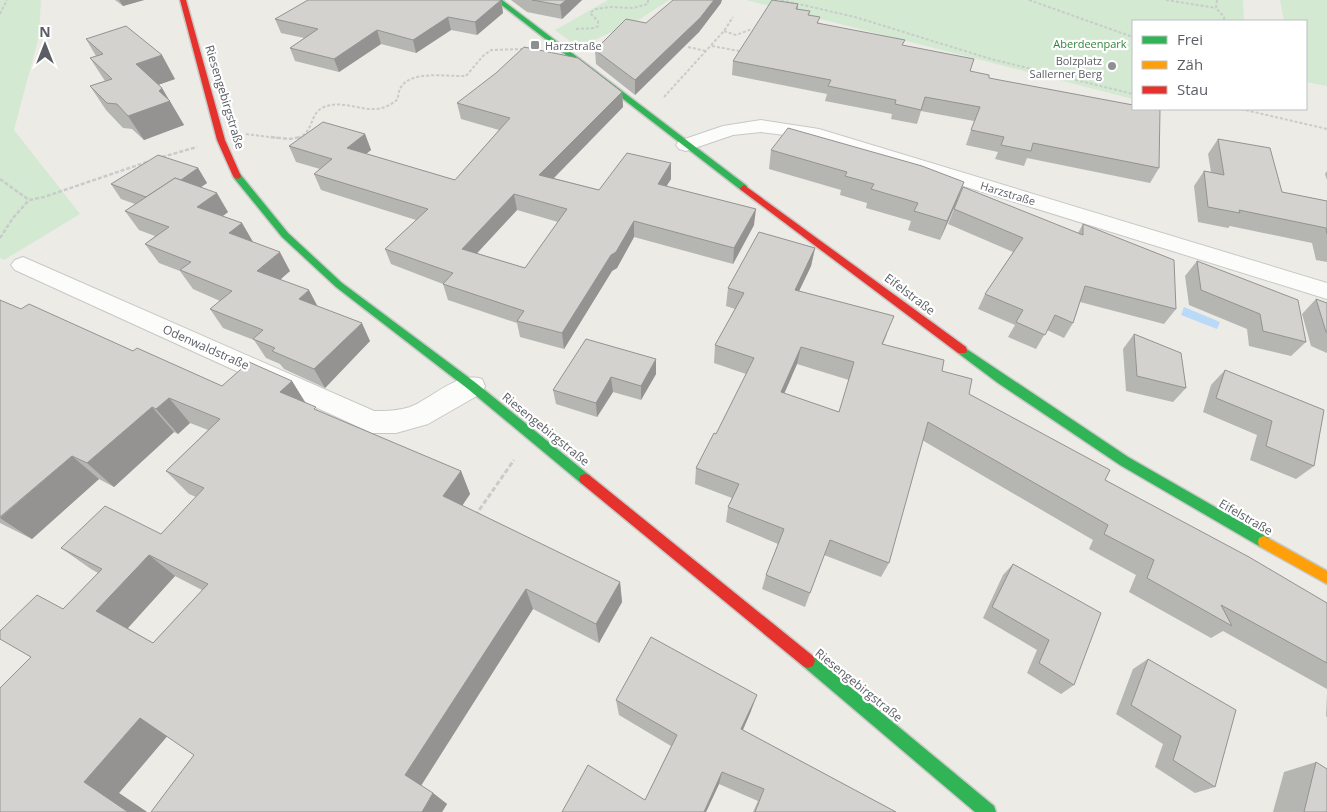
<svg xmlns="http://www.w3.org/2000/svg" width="1327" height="812" font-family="'Open Sans',sans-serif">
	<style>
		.green { fill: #d3e9d2 }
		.water { fill: #b9d9f8 }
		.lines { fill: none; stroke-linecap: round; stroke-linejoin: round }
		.street-casing { stroke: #c8c8c7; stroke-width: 2 }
		.fast-casing { stroke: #c8c9c8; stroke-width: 3 }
		.slow-casing { stroke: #c8c9c8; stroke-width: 3 }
		.jam-casing { stroke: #c8c9c8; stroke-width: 3 }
		.path-far2 { stroke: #c8ccca; stroke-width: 2; stroke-dasharray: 3 2; stroke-linecap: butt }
		.path-far1 { stroke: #c8ccca; stroke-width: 2.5; stroke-dasharray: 4 2; stroke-linecap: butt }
		.path { stroke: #c8ccca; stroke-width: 3; stroke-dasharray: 5 2.5; stroke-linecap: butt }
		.street { fill: #fcfcfb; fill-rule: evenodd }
		.fast { fill: #30b455; fill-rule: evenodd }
		.slow { fill: #ff9f0a; fill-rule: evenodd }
		.jam { fill: #e5322d; fill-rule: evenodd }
		.wall { fill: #b5b5b2; fill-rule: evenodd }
		.shaded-wall { fill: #949391 }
		.building { fill: #d3d2cf; stroke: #949391; fill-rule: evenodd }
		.poi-dot { fill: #8e9092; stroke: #fff; stroke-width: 2 }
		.labels { text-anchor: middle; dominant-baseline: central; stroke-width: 4.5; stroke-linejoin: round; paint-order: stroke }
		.far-park-label { font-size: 11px; fill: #32863b; stroke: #fff }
		.far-poi-label { font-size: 11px; fill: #5b5f65; stroke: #fff; text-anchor: start }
		.far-street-label { font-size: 11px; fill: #5b5f65; stroke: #fff }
		.street-label { font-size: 12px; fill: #5b5f65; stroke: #fff }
	</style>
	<rect width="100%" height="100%" fill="#ecebe6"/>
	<g class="green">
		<path d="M0 0H41L39 36 14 130 80 214 4 260 0 258Z"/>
		<path d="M608 0H669L637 21 578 47 555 30Z"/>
		<path d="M746 0H1243L1244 21H1133V99Z"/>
		<path d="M1280 0H1327V86L1306 82V21H1284Z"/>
	</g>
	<path class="water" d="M1184 307 1220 322 1217 329 1181 315Z"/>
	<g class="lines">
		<g class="street-casing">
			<g id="street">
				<path d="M761 120 819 129 1327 283V299L809 138 761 132 733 135 686 151 679 149 676 145 679 141 723 126Z"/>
				<path d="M23 257 374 411C387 411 398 411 410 407 432 399 457 371 482 379L485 386 482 393 428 424 396 433H372L15 270 11 265 15 260Z"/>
			</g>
		</g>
		<g class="fast-casing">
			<g id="fast">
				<path d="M495 0H502L747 186V190H741Z"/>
				<path d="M237 173 240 174 288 233 342 283 476 383 589 475 591 479 589 483 585 484 581 483 468 389 336 287 282 237 234 178 233 176Z"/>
				<path d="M962 346 1128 457 1269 538 1270 542 1269 546 1264 548 1259 546 1120 465 998 383 958 353 957 350 958 347Z"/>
				<path d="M808 654 813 656 994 806 996 812H975L803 666 801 661 803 656Z"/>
			</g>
		</g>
		<g class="slow-casing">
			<path id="slow" d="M1264 536 1327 571V584L1259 546 1258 542 1259 538Z"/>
		</g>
		<g class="jam-casing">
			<g id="jam">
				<path d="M180 0H186L225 140 241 176 240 178 237 179 233 176 217 140Z"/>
				<path d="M744 185 966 347 967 350 966 353H958L741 190 740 188Z"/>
				<path d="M585 474 589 475 813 656 815 661 813 666 808 668 803 666 581 483 579 479 581 475Z"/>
			</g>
		</g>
		<g class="path-far2">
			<path d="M781 0 855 17 991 59 1133 94"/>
			<path d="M1029 0 1133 37"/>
			<path d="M1166 0 1216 8"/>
			<path d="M1217 0 1216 8 1224 17V21"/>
			<path d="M0 14 7 0"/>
			<path d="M576 29 595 28 598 26V21L590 13 596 9 610 7 633 8 648 4V0"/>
			<path d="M724 31 736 35 752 29"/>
			<path d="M712 46 739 51"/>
			<path d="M688 47 706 51"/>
			<path d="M664 97 724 31 733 17"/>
			<path d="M1241 109 1327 129"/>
			<path d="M246 134 277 138"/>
			<path d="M298 138C315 131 309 113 324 107 350 97 372 122 398 99 398 67 444 77 466 76L483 56 491 50 523 49"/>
		</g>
		<g class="path-far1">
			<path d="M271 137 289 139 301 137"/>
			<path d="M162 157 197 147"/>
			<path d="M0 179 29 200 44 197 147 162"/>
			<path d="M0 238 13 218 29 200"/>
		</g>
		<path class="path" d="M475 516 514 460"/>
		<use href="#street" class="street"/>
		<use href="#fast" class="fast"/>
		<use href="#slow" class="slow"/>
		<use href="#jam" class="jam"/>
	</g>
	<g class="wall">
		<path d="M115 0H144L123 6Z"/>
		<path d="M501 0 503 13 477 35 451 30 416 53 381 44 339 72 295 61 290 48 304 38 281 33 275 19Z"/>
		<path d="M511 0H582L562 19 527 12Z"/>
		<path d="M721 3 699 32 635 95 596 64 595 50 646 23Z"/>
		<path d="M798 4V9L810 11 809 15 819 23 904 46 989 78 1159 168 1150 183 1027 158 1024 166 995 159 998 152 966 145 974 121 921 111 917 124 891 119 892 114 825 101 827 94 732 75 733 61Z"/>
		<path d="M86 39 175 79 158 85 162 88 168 99 170 101 184 125 144 140 132 129 123 128 106 110 90 86 105 81 90 58 96 56Z"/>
		<path d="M622 92 623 107 554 178 599 190 671 163V179L666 186 754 225 733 264 634 237 617 268 612 271 564 349 520 337 517 323 448 300 443 284 391 264 385 249 416 220 321 190 314 174 320 169 296 162 289 146 365 134 371 150 366 154 455 180 499 130 461 119 457 103ZM517 210 558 222 525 268 477 253Z"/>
		<path d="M1218 139 1282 192 1327 201V262L1316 260 1312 243 1230 226 1228 228 1198 222 1194 186 1204 171 1211 172 1208 154Z"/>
		<path d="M771 150 957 201 940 240 908 230 911 221 866 208 867 203 840 195 841 190 769 169Z"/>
		<path d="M198 168 207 183 201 187 228 212 223 216 242 223 253 242 290 271 281 279 317 306 370 341 325 388 284 369 280 364 266 358 254 340 223 328 210 309 220 301 193 289 180 271 159 263 145 244 155 236 139 230 125 211 135 204 121 199 111 184Z"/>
		<path d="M1327 171V180L1325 174Z"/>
		<path d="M954 209 1078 233 1083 224 1176 309 1164 324 1080 302 1073 323 1064 338 1047 330 1036 349 1008 337 1015 325 978 309 985 294 1013 252 948 224Z"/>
		<path d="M815 248 811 266 799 291 887 334 883 344 942 371 969 394 1105 480 1327 603V689L1223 631 1211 638 1129 592 1136 575 1089 549 1093 540 922 440 889 563 881 577 824 555 805 607 762 589 766 575 778 544 726 522 728 507 732 498 695 484 696 468 716 434 746 374 714 363 715 345 735 309 726 306 728 288ZM797 364 849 380 839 412 784 394Z"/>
		<path d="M1197 261 1306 342 1291 356 1249 346 1247 329 1189 305 1185 276Z"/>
		<path d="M1316 299 1327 303V353L1311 346 1302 314Z"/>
		<path d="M0 300 21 309 133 351 222 386 292 381 306 403 319 412 461 471 470 494 462 506 620 582 622 602 599 643 533 609 421 786 433 793 447 804 442 812H151L194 755 167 736 119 793 147 812H0L31 657 63 609 98 573 91 569 61 548 161 534 196 497 189 494 166 471 208 430 190 423 178 434 174 432 114 487 99 479 32 539 0 523ZM175 576 202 590 153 643 128 628Z"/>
		<path d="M1134 334 1186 388 1173 402 1126 391 1123 349Z"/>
		<path d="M656 359V374L641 400 613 392 597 417 556 404 553 390Z"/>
		<path d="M1225 370 1314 466 1296 479 1250 460 1257 435 1203 412 1211 385Z"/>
		<path d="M1013 564 1074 685 1061 694 1027 673 1037 650 983 618 1003 575Z"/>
		<path d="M1148 659 1215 787 1195 793 1155 767 1163 744 1116 714 1133 669Z"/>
		<path d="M1327 694V717L1326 716Z"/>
		<path d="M616 700 751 711 743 730 896 812H753L758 801 719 784 706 812H562L645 800 671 746 619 715Z"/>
		<path d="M1316 762 1327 812H1273L1284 772Z"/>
	</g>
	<g class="shaded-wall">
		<path d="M119 0H144L123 6Z"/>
		<path d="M501 0 503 13 477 35 475 22Z"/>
		<path d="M566 0H582L562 19 560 5Z"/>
		<path d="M714 0H722L721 3 699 32 635 95V80Z"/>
		<path d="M448 17 451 30 416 53 413 40Z"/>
		<path d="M377 30 381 44 339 72 334 59Z"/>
		<path d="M162 55 175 79 149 88 136 64Z"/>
		<path d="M162 88 184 125 144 140 128 116 159 91Z"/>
		<path d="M622 92 623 107 542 190 539 175Z"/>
		<path d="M365 134 371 150 353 164 347 148Z"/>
		<path d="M671 163V179L658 200V184Z"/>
		<path d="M198 168 207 183 162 214 152 199Z"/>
		<path d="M964 182 957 201 940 240 947 221Z"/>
		<path d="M217 193 228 212 209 226 197 207Z"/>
		<path d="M514 194 517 210 467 264 462 249Z"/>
		<path d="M756 209 754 225 733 264 734 248Z"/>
		<path d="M634 221V237L617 268 612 271 564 349 562 333 611 255Z"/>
		<path d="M242 223 253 242 229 233Z"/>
		<path d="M815 248 811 266 791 308 795 290Z"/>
		<path d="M280 252 290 271 268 290 257 271Z"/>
		<path d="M309 290 319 309 299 299Z"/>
		<path d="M362 323 370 341 325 388 314 369Z"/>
		<path d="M801 347 797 364 777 410 781 392Z"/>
		<path d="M656 359V374L641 400V386Z"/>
		<path d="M611 377 613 392 597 417 596 403Z"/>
		<path d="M292 381 307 406 280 392Z"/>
		<path d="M169 398 190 423 178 434 156 409Z"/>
		<path d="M152 407 174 432 114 487 87 463Z"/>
		<path d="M72 456 99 479 32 539 0 518Z"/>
		<path d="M461 471 470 494 453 519 443 496Z"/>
		<path d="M149 555 175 576 126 630 96 611Z"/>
		<path d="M620 582 622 602 599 643 596 624Z"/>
		<path d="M526 589 533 609 420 787 405 775Z"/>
		<path d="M757 695 751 711 737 743 741 729Z"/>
		<path d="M140 718 170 733 119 793 147 812H128L84 782Z"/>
		<path d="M722 772 719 784 706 812H704Z"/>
		<path d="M433 793 447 804 442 812H422Z"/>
	</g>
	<g class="building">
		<path d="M308 0H501L475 22 448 17 413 40 377 30 334 59 290 48 318 29 275 19Z"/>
		<path d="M532 0H566L560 5Z"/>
		<path d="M673 0H714L700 18 635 80 595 50 626 19 646 23Z"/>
		<path d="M772 0 798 4 796 9 810 11 808 15 820 17 817 23 905 40 902 45 974 59 970 71 989 75V78L1133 105V109H1155L1160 110 1159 168 1033 143 1031 151 1001 145 1004 137 971 130 980 107 925 97 921 110 895 104 896 100 828 86 831 80 733 61Z"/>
		<path d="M126 26 162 55 136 64 162 88 159 91 170 101 128 116 117 104 107 103 90 86 112 79 90 58 103 54 86 39Z"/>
		<path d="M524 47 578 58 622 92 539 175 599 190 627 153 671 163 658 184 756 209 734 248 634 221 616 252 611 255 562 333 517 321 524 311 443 284 453 273 385 249 428 209 314 174 332 159 289 146 323 122 365 134 347 148 455 180 510 118 457 103 496 73ZM514 194 567 209 525 268 462 249Z"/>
		<path d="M788 128 922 166 964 182 947 221 914 211 918 203 871 189 874 184 845 176 847 172 771 150Z"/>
		<path d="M1218 139 1270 148 1282 192 1327 201V234L1326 228 1239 210 1240 213 1208 207 1204 171 1224 175Z"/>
		<path d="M158 155 198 168 181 180 175 178 146 197 111 184Z"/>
		<path d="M175 178 217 193 197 207 242 223 229 233 280 252 257 271 309 290 299 299 362 323 314 369 272 351 275 348 253 339 263 330 210 309 232 291 180 270 191 262 145 244 169 227 125 211Z"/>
		<path d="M963 187 1083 235V224L1174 260 1176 309 1085 286 1073 323 1055 315 1045 335 1016 322 1023 310 985 294 1023 238 954 209Z"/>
		<path d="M759 232 815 248 795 290 894 316 882 344 944 360 942 371 972 379 969 394 1110 470 1105 480 1249 557 1327 603V663L1221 605 1232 626 1147 578 1154 560 1104 534 1108 525 928 422 889 563 830 540 810 593 766 575 784 529 728 507 739 484 696 468 714 433 716 434 754 358 715 345 744 293 728 288ZM801 347 854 362 839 412 781 392Z"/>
		<path d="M1197 261 1298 300 1306 342 1263 331 1260 314 1201 290Z"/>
		<path d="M1316 299 1327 303V332H1326Z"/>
		<path d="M0 300 21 309 29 304 133 351 137 348 222 386 249 362 292 381 280 392 316 407 314 409 461 471 443 496 620 582 596 624 526 589 405 775 433 793 422 812H151L194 755 140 718 84 782 128 812H0V688L31 657 0 639V631L37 595 63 609 102 569 61 548 105 506 161 534 204 488 166 471 220 419 169 398 156 409 152 407 87 463 72 456 0 517ZM149 555 208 584 153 643 96 611Z"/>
		<path d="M1134 334 1181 353 1186 388 1137 376Z"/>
		<path d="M586 339 656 359 641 386 611 377 596 403 553 390Z"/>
		<path d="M1225 370 1324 410 1314 466 1266 446 1272 421 1216 398Z"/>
		<path d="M1013 564 1101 613 1074 685 1039 663 1049 640 992 607Z"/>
		<path d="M651 637 757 695 741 729 896 812H755L764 789 722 772 704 812H562L588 765 645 800 677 735 616 700Z"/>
		<path d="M1148 659 1236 710 1215 787 1173 760 1181 736 1131 705Z"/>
		<path d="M1316 762 1327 769V812H1304Z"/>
	</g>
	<g class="poi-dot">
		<rect x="530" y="40" width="10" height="10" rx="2.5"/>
		<circle cx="1112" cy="66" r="5"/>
	</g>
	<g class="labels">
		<g class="far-park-label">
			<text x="1090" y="43">Aberdeenpark</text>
		</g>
		<g class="far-poi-label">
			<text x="545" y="45">Harzstraße</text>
			<text x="1102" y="60" text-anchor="end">Bolzplatz<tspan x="1102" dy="13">Sallerner Berg</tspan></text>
		</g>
		<g class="far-street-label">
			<text transform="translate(1008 193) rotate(17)">Harzstraße</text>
		</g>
		<g class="street-label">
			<text transform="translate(225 97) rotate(73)">Riesengebirgstraße</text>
			<text transform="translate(910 294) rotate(37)">Eifelstraße</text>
			<text transform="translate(206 347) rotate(24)">Odenwaldstraße</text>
			<text transform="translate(546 429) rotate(39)">Riesengebirgstraße</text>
			<text transform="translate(1246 517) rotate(30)">Eifelstraße</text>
			<text transform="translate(859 685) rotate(39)">Riesengebirgstraße</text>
		</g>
	</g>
	<rect x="1132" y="20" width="175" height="90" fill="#ffffff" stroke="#bdbfc1"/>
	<rect x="1142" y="36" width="25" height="8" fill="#30b455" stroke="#bdbfc1"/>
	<text x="1177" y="45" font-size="15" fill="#5b5f65">Frei</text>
	<rect x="1142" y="61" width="25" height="8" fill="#ff9f0a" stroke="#bdbfc1"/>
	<text x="1177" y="70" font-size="15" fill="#5b5f65">Zäh</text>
	<rect x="1142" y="86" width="25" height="8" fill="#e5322d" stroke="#bdbfc1"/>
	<text x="1177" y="95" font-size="15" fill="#5b5f65">Stau</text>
	<g transform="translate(45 45)" stroke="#ffffff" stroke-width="4" paint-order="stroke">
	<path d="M0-4L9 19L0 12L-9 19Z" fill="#5b5f65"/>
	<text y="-8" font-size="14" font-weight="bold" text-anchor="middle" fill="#5b5f65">N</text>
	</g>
</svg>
